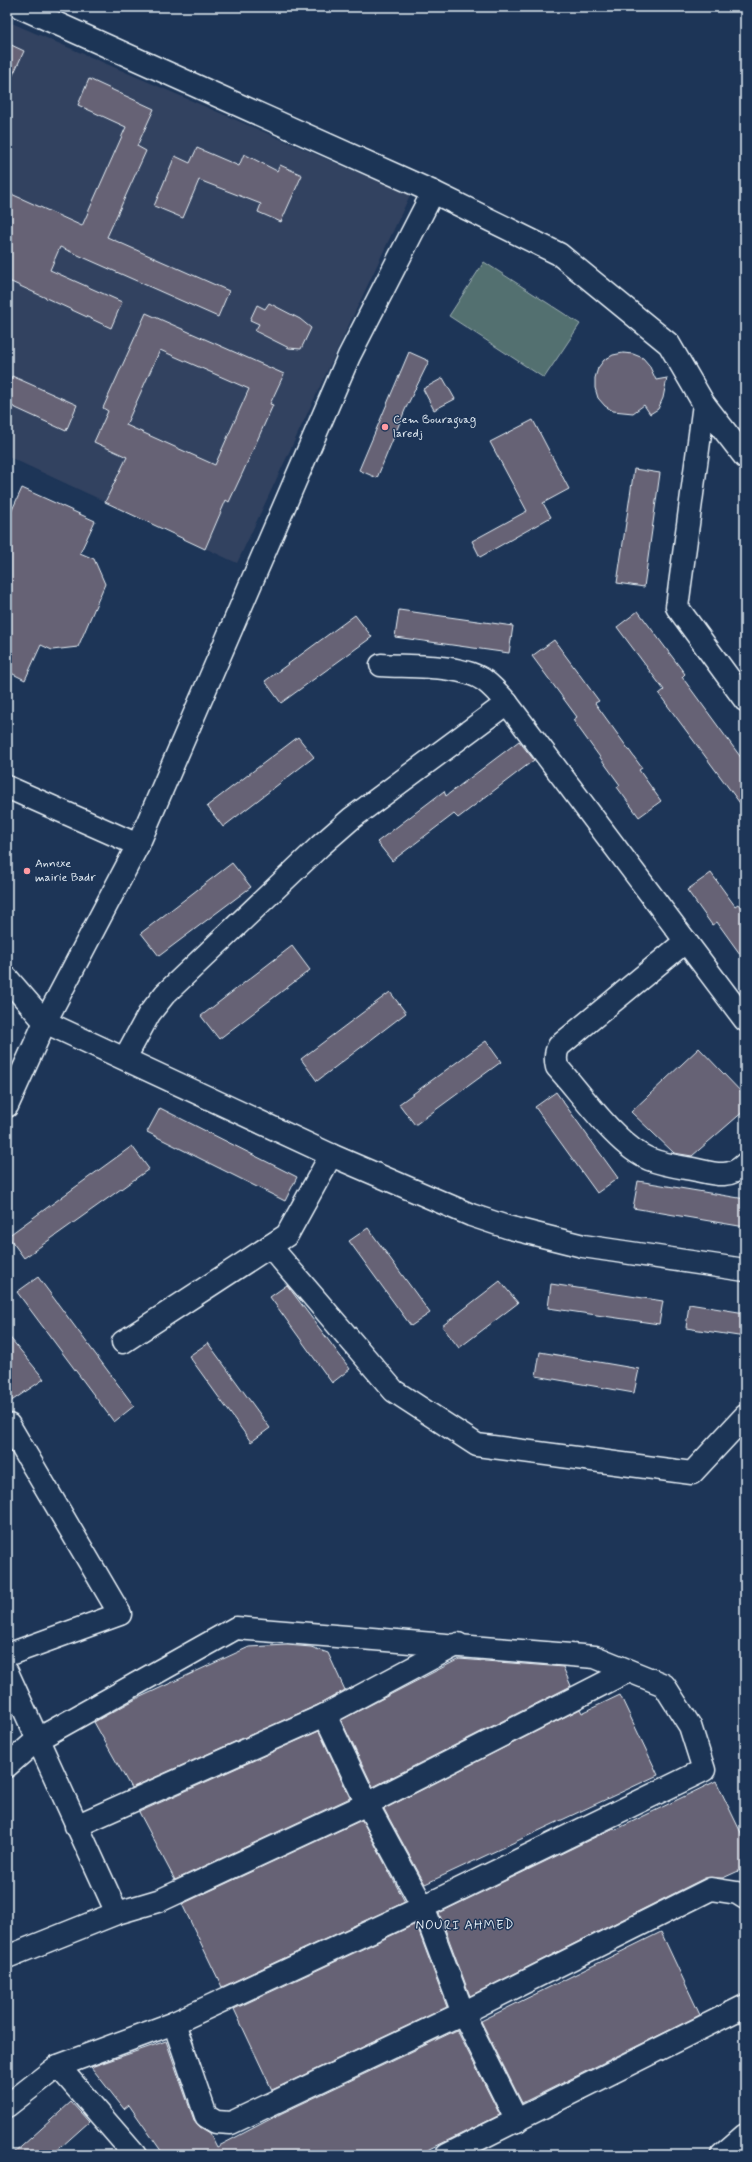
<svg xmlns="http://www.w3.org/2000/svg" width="752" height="2162" font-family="Mynerve,sans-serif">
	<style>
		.built { fill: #334260 }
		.green { fill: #53706f; stroke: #9eb0b4 }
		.building { fill: #666274; stroke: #e8f1f8; fill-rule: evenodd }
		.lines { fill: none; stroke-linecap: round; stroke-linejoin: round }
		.minor-casing { stroke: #e8f1f8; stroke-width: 25 }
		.major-casing { stroke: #e8f1f8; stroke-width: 25 }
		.minor { stroke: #1d3557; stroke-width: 22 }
		.major { stroke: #1d3557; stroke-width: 22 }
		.poi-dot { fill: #ff9aa2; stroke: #1d3557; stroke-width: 1.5 }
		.labels { text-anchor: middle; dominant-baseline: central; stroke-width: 3; stroke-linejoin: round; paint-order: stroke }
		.poi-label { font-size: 12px; fill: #e8f1f8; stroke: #1d3557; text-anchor: start }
		.neighbourhood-label { font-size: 13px; letter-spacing: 1px; fill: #e8f1f8; stroke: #1d3557 }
	</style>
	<rect width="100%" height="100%" fill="#1d3557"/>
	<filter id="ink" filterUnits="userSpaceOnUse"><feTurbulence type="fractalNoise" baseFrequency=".025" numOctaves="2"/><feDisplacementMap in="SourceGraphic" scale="8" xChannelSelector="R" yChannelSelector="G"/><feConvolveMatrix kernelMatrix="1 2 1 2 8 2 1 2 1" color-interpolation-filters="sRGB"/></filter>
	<g filter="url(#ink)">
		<path class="built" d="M7 21 410 195 237 563 7 456Z"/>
		<path class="green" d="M484 262 580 324 544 378 449 316Z"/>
		<g class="building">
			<path d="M7 43 24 51 7 88Z"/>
			<path d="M89 79 154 109 137 146 146 151 107 237 229 291 218 317 60 247 50 270 122 302 111 328 7 280V192L82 226 126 127 78 105Z"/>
			<path d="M197 148 239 166 244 154 277 171 280 165 302 175 281 222 258 212 261 204 199 180 183 218 154 206 175 156 190 163Z"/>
			<path d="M269 303 300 319 311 328 301 349 289 348 255 331 259 324 250 320 257 305 265 309Z"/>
			<path d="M146 313 284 374 270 404 273 405 243 472 229 502 226 500 205 549 105 502 127 457 94 442 108 411 103 408ZM160 350 249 389 215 465 126 425Z"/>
			<path d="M409 352 429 361 405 410 377 478 359 470Z"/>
			<path d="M623 353 633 354 643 358 649 365 656 380 667 378 663 398 658 409 650 414 644 405 633 413 613 411 605 406 598 398 595 388V378L598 368 604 360 613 355Z"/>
			<path d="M12 376 77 405 66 431 7 404V388Z"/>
			<path d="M443 378 455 399 434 410 423 389Z"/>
			<path d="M533 420 569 489 543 503 551 517 480 557 472 541 527 511 490 442Z"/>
			<path d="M634 469 660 473 644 587 617 583Z"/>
			<path d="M22 488 95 521 80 553 94 559 105 584 78 647 52 650 41 645 25 680 7 671V521Z"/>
			<path d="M399 610 513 626 509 653 395 637Z"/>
			<path d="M638 611 685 674 682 677 745 763V810L659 694 664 690 617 627Z"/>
			<path d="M355 615 372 637 281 703 265 681Z"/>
			<path d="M554 640 599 701 595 703 642 768 639 770 661 801 639 817 617 787 620 785 573 720 577 717 532 656Z"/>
			<path d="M298 737 314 757 223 827 207 806Z"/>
			<path d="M519 741 534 760 458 818 454 814 392 861 377 842 444 791 446 796Z"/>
			<path d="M232 863 251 887 159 956 141 933Z"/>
			<path d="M711 873 735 906 738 904 745 913V961L717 922 712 925 687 890Z"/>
			<path d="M292 946 310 970 219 1039 201 1016Z"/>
			<path d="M390 992 406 1013 317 1081 301 1059Z"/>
			<path d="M486 1041 501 1062 415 1125 399 1104Z"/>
			<path d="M699 1048 745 1096V1110L692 1156 674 1153 631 1112Z"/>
			<path d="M556 1092 618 1178 597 1193 535 1107Z"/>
			<path d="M160 1108 297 1177 285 1201 147 1132Z"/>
			<path d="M132 1146 149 1169 24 1258 8 1236Z"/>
			<path d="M638 1181 745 1199V1227L633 1208Z"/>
			<path d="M368 1228 430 1313 411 1326 349 1241Z"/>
			<path d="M38 1277 134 1406 114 1422 17 1292Z"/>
			<path d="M500 1281 518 1303 459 1348 442 1326Z"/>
			<path d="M551 1284 663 1301 659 1324 548 1308Z"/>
			<path d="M287 1285 350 1369 332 1383 270 1297Z"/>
			<path d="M689 1304 745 1313V1337L686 1328Z"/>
			<path d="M7 1334 44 1379 7 1404Z"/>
			<path d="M208 1343 270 1428 251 1442 189 1356Z"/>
			<path d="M540 1352 639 1369 634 1393 536 1376Z"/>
			<path d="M287 1645 311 1647 328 1653 345 1690 320 1704 131 1788 94 1722 136 1699 249 1647Z"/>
			<path d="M459 1659 563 1667 571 1686 373 1787 341 1720Z"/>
			<path d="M620 1695 658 1775 425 1884 384 1809 580 1709 582 1713Z"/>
			<path d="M319 1731 350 1798 175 1880 139 1812Z"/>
			<path d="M716 1781 745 1841V1868L723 1878H705L470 1996 439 1913 614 1828 615 1830Z"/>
			<path d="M362 1820 405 1902 222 1987 182 1904Z"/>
			<path d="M416 1924 447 2007 272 2090 234 2009Z"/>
			<path d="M661 1932 700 2015 522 2103 481 2021Z"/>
			<path d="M457 2030 500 2115 418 2155H164L129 2105 124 2109 91 2067 166 2041 194 2120 200 2127 210 2133 217 2147 282 2113Z"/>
			<path d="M71 2102 89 2122 52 2155H12Z"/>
		</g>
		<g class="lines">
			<g class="minor-casing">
				<g id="minor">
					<path d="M704 404 677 607 745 700"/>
					<path d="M381 665C409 667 462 664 485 681 493 687 500 695 507 703L745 1020"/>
					<path d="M7 787 138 845"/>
					<path d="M686 941 559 1046C555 1053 555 1059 557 1067 581 1093 617 1146 649 1159 664 1165 681 1167 697 1170 715 1174 730 1179 745 1164"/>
					<path d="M7 978 45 1022 331 1155 471 1215 507 1227 583 1246 745 1270"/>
					<path d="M125 1058 149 1014 165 994 320 846 352 818 507 703"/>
					<path d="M7 1106 45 1022 138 845 349 356 433 192"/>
					<path d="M270 1246 394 1391 477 1445 692 1473 745 1416"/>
					<path d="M123 1342 287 1235 331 1155"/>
					<path d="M7 1426 9 1425 120 1614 7 1655"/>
					<path d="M7 1672 117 1913"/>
					<path d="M325 1715 367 1804 423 1907 463 2013 517 2121"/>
					<path d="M7 1766 38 1739 236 1628 595 1657 664 1685 690 1726 704 1770 423 1907 174 2023 58 2066 135 2155"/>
					<path d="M76 1826 325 1715 458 1644"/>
					<path d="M7 1957 117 1913 161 1900 367 1804 628 1671"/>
					<path d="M174 2023 206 2116 216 2122 231 2123 463 2013 711 1889 737 1893 745 1898"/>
					<path d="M7 2106 58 2066"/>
					<path d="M447 2155 745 2006"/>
				</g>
			</g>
			<g class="major-casing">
				<g id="major">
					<path d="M20 7 433 192 559 254 669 344 704 404 745 457"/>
					<path d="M722 2155 745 2135"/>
				</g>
			</g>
			<use href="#minor" class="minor"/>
			<use href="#major" class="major"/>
		</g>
	</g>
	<g class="poi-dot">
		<circle cx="385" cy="427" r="4"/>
		<circle cx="27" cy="871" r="4"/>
	</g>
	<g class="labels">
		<g class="poi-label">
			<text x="393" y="420">Cem Bouraguag<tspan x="393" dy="14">laredj</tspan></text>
			<text x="35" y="864">Annexe<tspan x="35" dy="14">mairie Badr</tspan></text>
		</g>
		<g class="neighbourhood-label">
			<text x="465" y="1925">NOURI AHMED</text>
		</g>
	</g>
	<rect width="752" height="2162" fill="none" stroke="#1d3557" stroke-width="24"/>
	<rect x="12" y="12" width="728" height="2138" fill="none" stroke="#e8f1f8" stroke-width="1.5" filter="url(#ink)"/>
</svg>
